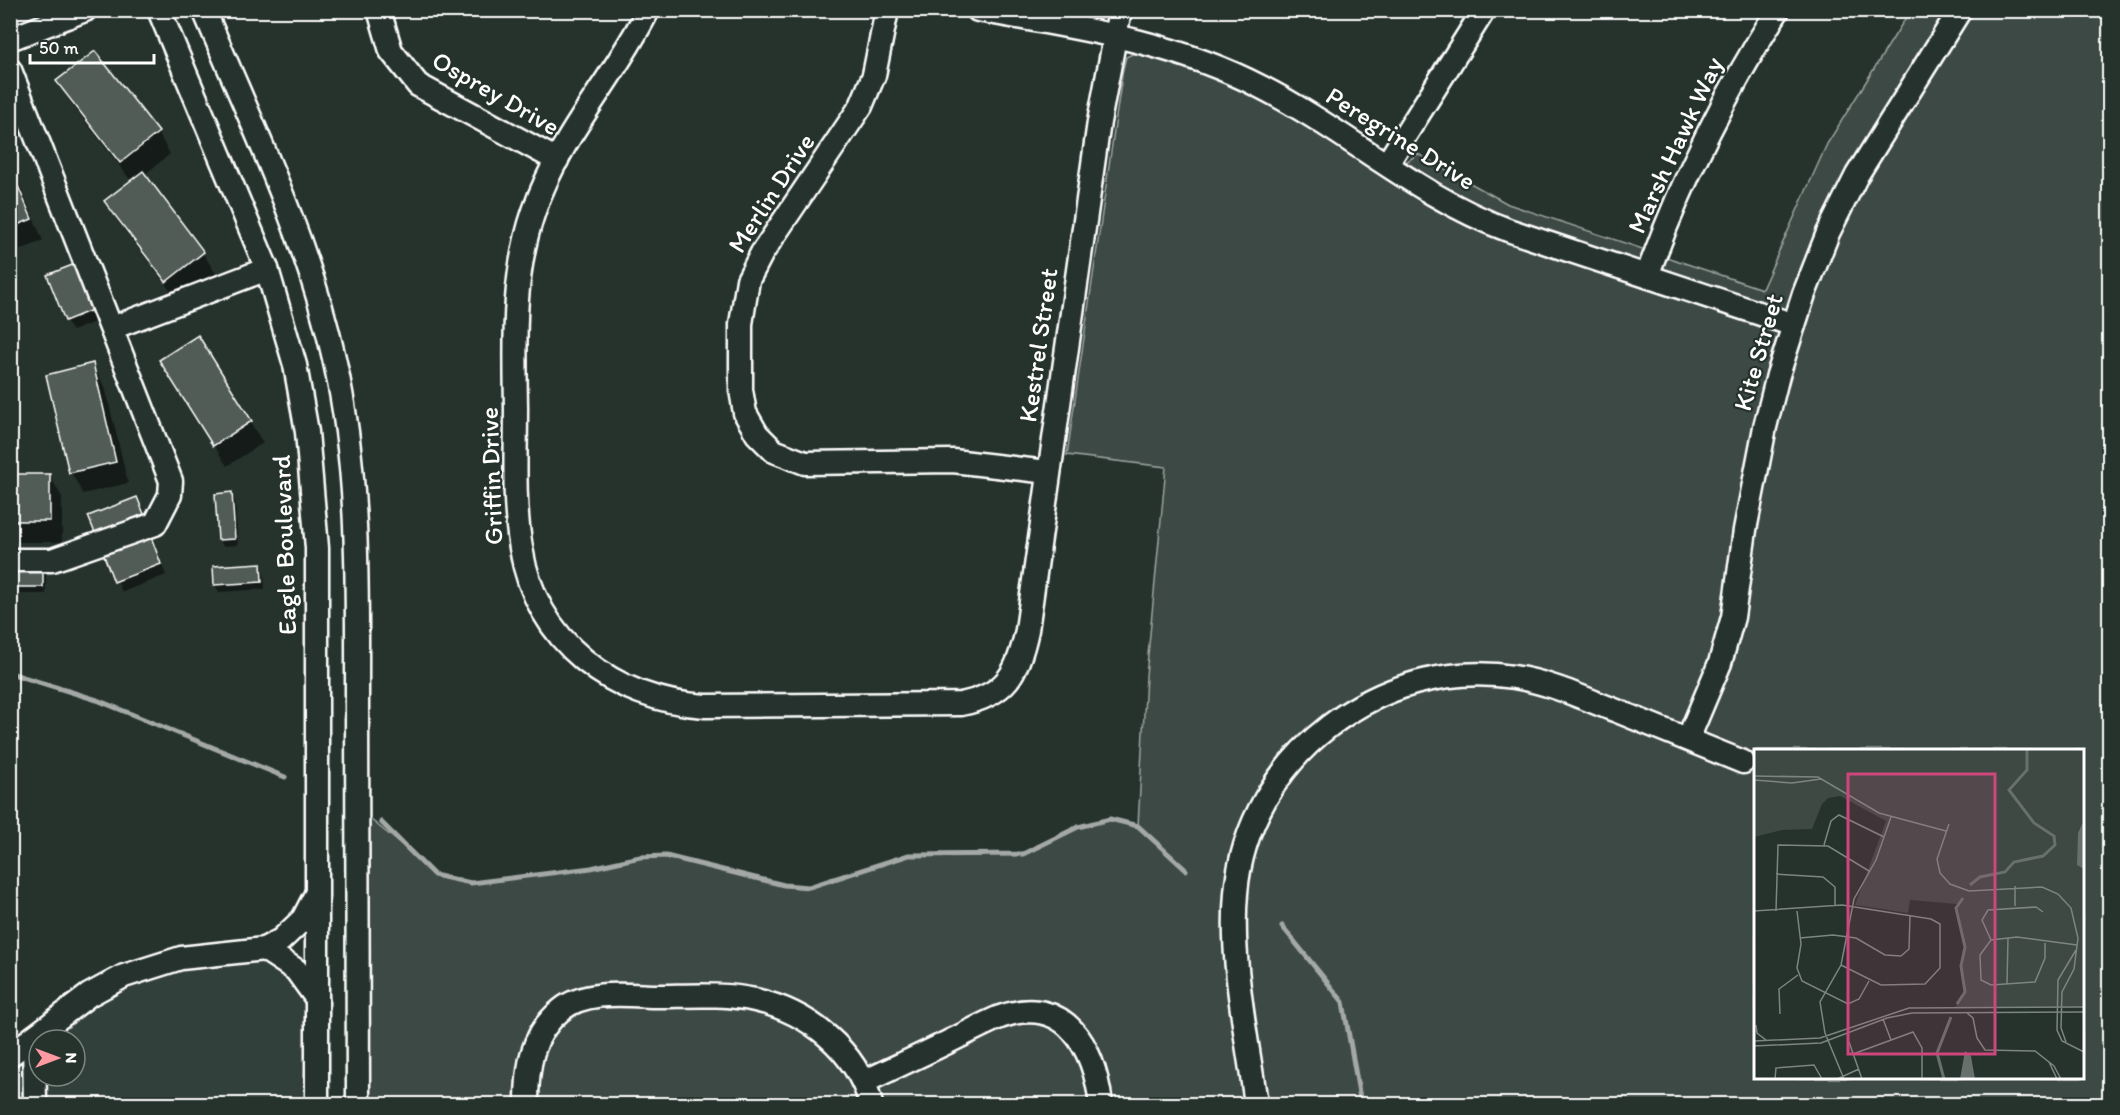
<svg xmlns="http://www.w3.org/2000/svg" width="2120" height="1115" font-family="Itim,sans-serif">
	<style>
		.built { fill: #333f3a; fill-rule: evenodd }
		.green { fill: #3e4944; stroke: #9ea4a2; stroke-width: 1.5; fill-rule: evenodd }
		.shadow { fill: #0007 }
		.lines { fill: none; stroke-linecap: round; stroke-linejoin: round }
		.stream { stroke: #a4a9a7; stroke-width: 5 }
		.building { fill: #515c57; stroke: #fff; stroke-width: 1.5 }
		.minor-casing { stroke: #fff; stroke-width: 27 }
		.minor { stroke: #26332d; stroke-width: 22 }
		.labels { text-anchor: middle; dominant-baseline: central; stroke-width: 4.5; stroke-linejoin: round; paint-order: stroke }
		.street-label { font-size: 26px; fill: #fff; stroke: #26332d }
		.inset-river { fill: none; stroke: #67706c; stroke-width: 3 }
		.inset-road { fill: none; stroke: #7d8581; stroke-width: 1.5 }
		.view { fill: #ce467c; fill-opacity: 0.15; stroke: #ce467c; stroke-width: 3 }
		.inset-edge { fill: none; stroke: #fff; stroke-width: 3 }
	</style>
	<rect width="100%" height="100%" fill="#26332d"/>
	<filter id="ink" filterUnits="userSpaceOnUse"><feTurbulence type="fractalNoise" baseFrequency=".0167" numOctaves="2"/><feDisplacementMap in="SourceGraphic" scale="12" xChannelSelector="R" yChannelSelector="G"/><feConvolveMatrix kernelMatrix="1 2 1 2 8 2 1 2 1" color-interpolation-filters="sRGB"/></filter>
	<g filter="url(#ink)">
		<path class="built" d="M264 949 317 999V1104H11V1055L124 976ZM39 1040H75V1076H39Z"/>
		<path class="green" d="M1910 11H2109V1104H359V810L419 859 434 875 471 883 591 868 640 857 666 856 784 885 809 887 909 855 1023 854 1078 827 1110 819 1138 826 1146 676 1166 467 1067 455 1123 69 1126 57 1141 50 1216 76 1261 98 1386 175 1418 154 1508 204 1762 289 1827 144ZM1756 750H2082V1078H1756Z"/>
		<g class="shadow">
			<path d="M10 10H28L10 14Z"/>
			<path d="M58 81 158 133 170 154 144 175 203 253 216 274 179 302 119 223 106 201 132 182 71 103Z"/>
			<path d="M10 161 43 241 10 254Z"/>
			<path d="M85 274 102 319 72 331 66 320Z"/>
			<path d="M198 337 263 443 227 466 173 381Z"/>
			<path d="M92 365 105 387 128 483 83 494 71 472Z"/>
			<path d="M49 475 62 497V542H10V476Z"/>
			<path d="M231 494 235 501 238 545 223 546 219 539Z"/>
			<path d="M140 506 146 521 100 539 90 517Z"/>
			<path d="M149 536 166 575 122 592 105 553Z"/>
			<path d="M260 565 264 572 265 589 219 592 215 585Z"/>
			<path d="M10 569H42L46 576V594H10Z"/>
		</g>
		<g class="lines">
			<g class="stream">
				<path d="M10 673 97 700 285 777"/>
				<path d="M381 822 434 875 471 883 591 868 640 857 666 856 784 885 809 887 909 855 1023 854 1078 827 1110 819 1138 826 1186 870"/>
				<path d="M1282 926 1343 1002 1361 1104"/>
			</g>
		</g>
		<g class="building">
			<path d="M95 51 159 132 120 163 56 81Z"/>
			<path d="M10 167 32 219 10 228Z"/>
			<path d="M143 171 204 252 166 282 104 201Z"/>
			<path d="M80 262 97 308 65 321 47 275Z"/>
			<path d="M198 335 252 421 213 446 159 360Z"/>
			<path d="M93 363 116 462 69 473 46 375Z"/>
			<rect x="10" y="474" width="40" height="47"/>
			<path d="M232 492 235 539 218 540 215 494Z"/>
			<path d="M137 497 144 514 95 533 88 516Z"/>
			<path d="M150 534 161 564 114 582 103 553Z"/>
			<path d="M261 563 262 582 214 585 213 566Z"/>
			<rect x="10" y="567" width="33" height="20"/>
		</g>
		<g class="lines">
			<g class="minor-casing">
				<g id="minor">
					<path d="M159 10 267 269 295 365 307 432 317 548V1104"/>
					<path d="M204 10C252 124 307 237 334 358 360 472 357 588 357 705 357 838 357 971 358 1104"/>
					<path d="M379 10 391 51 418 85 557 160"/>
					<path d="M648 10C614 79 559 137 534 211 512 275 515 341 516 408 516 454 513 503 521 548 536 642 613 700 705 706L961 704C1006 695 1018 673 1027 630L1099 122 1120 10"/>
					<path d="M887 10 874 75 861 106 762 253 748 280 741 324V390L745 413 757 434 774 451 805 463 953 461 1048 472"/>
					<path d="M978 10C1077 28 1170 40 1261 87 1346 130 1418 197 1508 230L1794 325"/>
					<path d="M10 39 85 10"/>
					<path d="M10 70 171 481 170 495 155 524 52 560H10"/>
					<path d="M1387 164 1484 10"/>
					<path d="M1647 276C1681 182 1724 95 1778 10"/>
					<path d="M112 328 267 269"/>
					<path d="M1688 739 1720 663 1733 617 1745 530 1765 427 1778 375 1804 294 1828 233 1857 175 1960 10"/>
					<path d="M264 949 296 970 317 999"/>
					<path d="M34 1037 35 1104"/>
					<path d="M10 1055 89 995 124 976 181 958 264 949 281 940 303 919 316 894"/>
					<path d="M864 1082C893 1068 922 1055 950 1041 967 1033 983 1024 1000 1017 1067 993 1094 1049 1101 1104"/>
					<path d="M527 1104C527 1068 531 1034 561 1010 585 990 625 995 654 996 687 996 723 993 755 1000 809 1012 856 1050 871 1104"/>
					<path d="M1256 1104C1247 1036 1230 962 1236 893 1247 757 1381 656 1514 677 1551 683 1583 698 1617 711 1659 728 1701 745 1743 762"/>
				</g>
			</g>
			<use href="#minor" class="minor"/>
		</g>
	</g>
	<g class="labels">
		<g class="street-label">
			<text transform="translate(496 93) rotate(30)">Osprey Drive</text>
			<text transform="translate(1401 138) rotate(32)">Peregrine Drive</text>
			<text transform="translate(1675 145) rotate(-65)">Marsh Hawk Way</text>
			<text transform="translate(771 193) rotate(-57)">Merlin Drive</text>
			<text transform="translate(1038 345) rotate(-82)">Kestrel Street</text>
			<text transform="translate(1758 352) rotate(-74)">Kite Street</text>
			<text transform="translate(491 476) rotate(-92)">Griffin Drive</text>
			<text transform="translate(284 545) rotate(-92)">Eagle Boulevard</text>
		</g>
	</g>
	<g transform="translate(1754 749)">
		<rect width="330" height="330" fill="#26332d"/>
		<path d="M0 0H330V71L324 88 330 120V258H201L211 243 207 217 211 198 203 155 156 151 154 164 101 156 132 72 86 47 74 49 68 55 58 80 28 81 0 88Z" fill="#3e4944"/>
		<path d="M330 71V120L323 116 324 84ZM211 302 217 307 221 330H206Z" fill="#67706c"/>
		<path class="inset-river" d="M216 136 226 128 251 123 260 113 289 107 301 96 300 87 280 74 255 41 273 21V0M203 255 211 243 207 217 211 198 202 159 209 149M190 330 183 304 197 268"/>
		<path class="inset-road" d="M0 20V0M0 27 64 28 125 64 192 82M0 31 38 34 67 30M0 38V60M195 75 183 110 186 124 196 135 215 142 288 138 304 145 317 159 324 189 320 220 308 243 307 279 312 293M70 96 77 72 85 66 130 88M22 125 69 128 81 138V156M261 137V157M0 162 88 156 177 170 186 175V219L171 235 127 236 87 216M22 162 24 96 74 97 115 122M43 162 47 195 43 219 48 232 94 255 105 250 115 232M46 189 79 186 102 189 131 206 147 207 155 200 156 167M0 190V278M237 191 228 171 234 161 282 158 289 163M291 194V209L281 233 237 236 227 231 226 206 237 191 263 188 323 196M322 201 304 231 303 281 308 292 330 303M253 235 254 189M213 264 219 269 223 289 231 301 281 302 300 317 307 330M26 265 25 240 44 226M129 270 137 291M2 276 3 284 12 291M0 292 66 289 155 259 330 258M95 293 108 330M0 297 67 294 133 269 158 264 330 263M99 305 159 283 168 299V330M295 313 303 330M21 330 22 319 60 316 68 330M83 330 105 320M90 330 71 284 66 253 87 216 100 150 122 111 137 68"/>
		<path class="view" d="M94 25H241V305H94Z"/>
		<rect width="330" height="330" class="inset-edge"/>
	</g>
	<rect width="2120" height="1115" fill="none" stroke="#26332d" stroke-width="36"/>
	<rect x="18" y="18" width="2084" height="1079" fill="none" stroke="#fff" stroke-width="2" filter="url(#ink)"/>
	<g transform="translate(57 1058) rotate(90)"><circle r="28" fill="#26332d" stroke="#7d8581" stroke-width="1.5"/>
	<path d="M0-4.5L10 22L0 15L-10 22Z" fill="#ff9aa2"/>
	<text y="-9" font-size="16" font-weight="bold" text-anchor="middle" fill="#ffffff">N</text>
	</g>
	<path d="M30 54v9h124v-9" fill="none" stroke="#ffffff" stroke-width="3"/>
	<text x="39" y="54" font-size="18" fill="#ffffff" stroke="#26332d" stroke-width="4.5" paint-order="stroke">50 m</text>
</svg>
